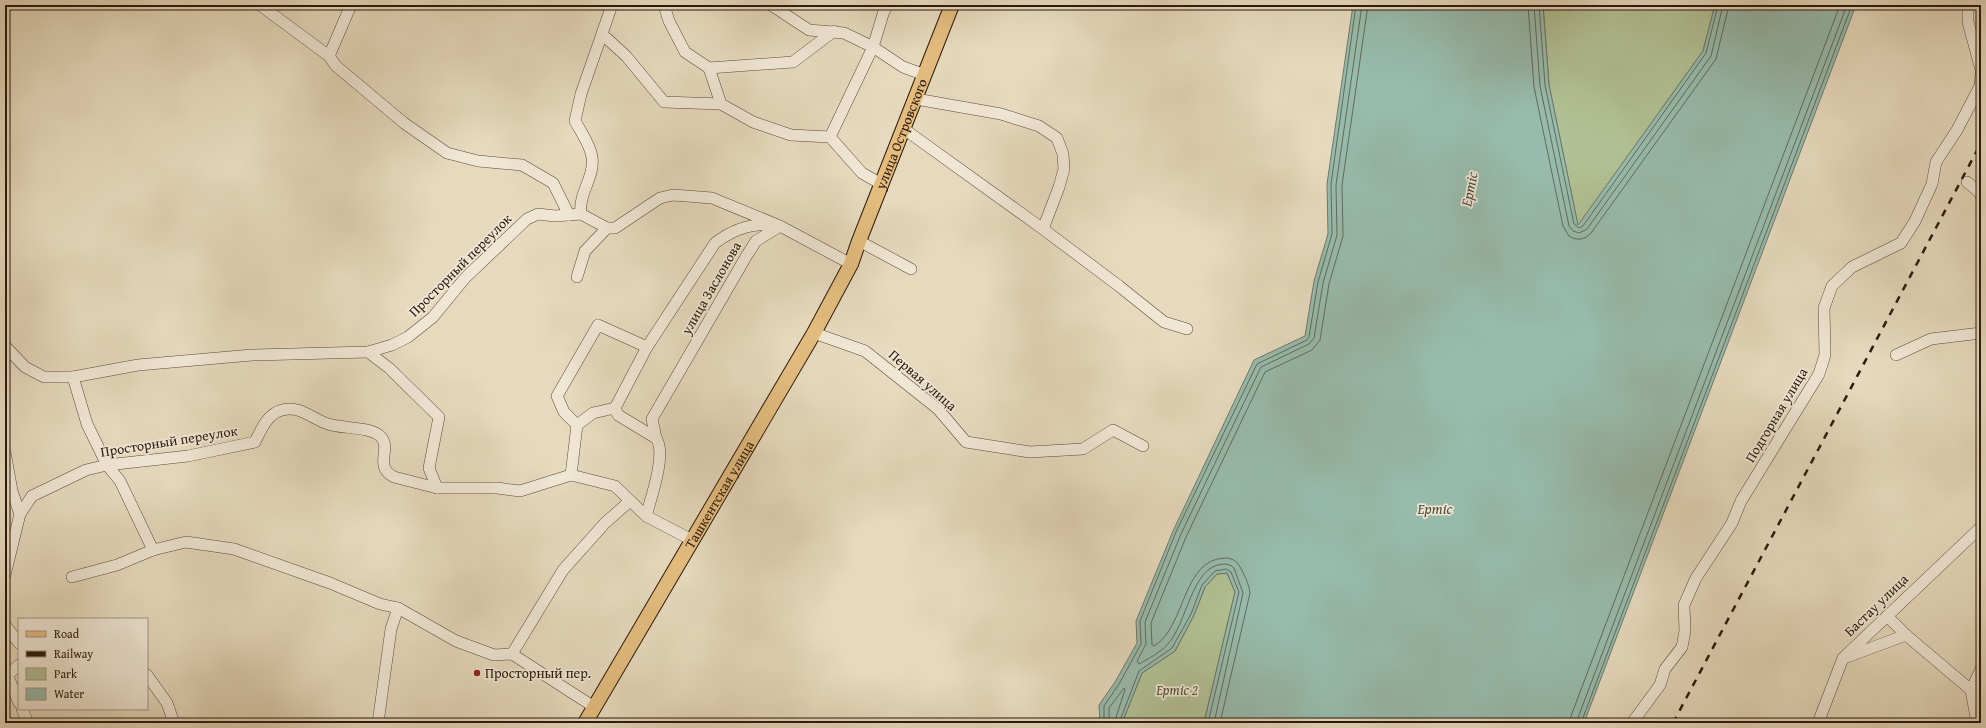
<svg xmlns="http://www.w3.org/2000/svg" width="1986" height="728" font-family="'Gentium Book Plus',serif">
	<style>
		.green { fill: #b1c094; stroke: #6e6c50 }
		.water { fill: #97bbac; stroke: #6c7a6c }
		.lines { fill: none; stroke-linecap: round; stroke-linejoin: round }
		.shore { stroke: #616a5c; stroke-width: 1 }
		.minor-casing { stroke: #5a4938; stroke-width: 12 }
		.major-casing { stroke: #2b190c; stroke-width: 16 }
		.minor { stroke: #efe6d4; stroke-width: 11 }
		.major { stroke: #e3bc7e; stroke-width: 14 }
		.rail { stroke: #2b190c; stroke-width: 2.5; stroke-dasharray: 7 7; stroke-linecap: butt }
		.poi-dot { fill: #8f2418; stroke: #efe6d4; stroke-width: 1.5 }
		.labels { text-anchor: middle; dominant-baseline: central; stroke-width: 3.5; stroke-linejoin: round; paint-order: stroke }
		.street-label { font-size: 14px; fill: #2b190c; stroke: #efe6d4 }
		.poi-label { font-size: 14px; fill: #2b190c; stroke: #efe6d4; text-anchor: start }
		.park-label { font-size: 14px; font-style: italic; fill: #534b35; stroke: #efe6d4 }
		.water-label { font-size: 15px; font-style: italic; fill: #4b4a3c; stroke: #efe6d4 }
	</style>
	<rect width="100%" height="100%" fill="#e6d9bd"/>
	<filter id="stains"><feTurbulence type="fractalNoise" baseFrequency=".005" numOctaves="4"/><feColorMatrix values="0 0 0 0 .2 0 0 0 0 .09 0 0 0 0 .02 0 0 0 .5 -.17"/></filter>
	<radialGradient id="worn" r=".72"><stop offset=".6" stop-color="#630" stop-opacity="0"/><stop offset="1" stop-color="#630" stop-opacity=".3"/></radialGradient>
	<g class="green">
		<path d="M1543 5H1715L1703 51 1578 226 1549 85Z"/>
		<path d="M1227 573 1235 592 1204 723H1122L1142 673 1175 651 1194 615 1205 587 1217 574Z"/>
	</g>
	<path class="water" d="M1353 5H1543L1549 85 1578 225 1703 51 1715 5H1856L1584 723H1204L1235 592 1227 573 1217 574 1205 587 1194 615 1175 651 1142 673 1122 723H1100L1099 705 1115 682 1137 643 1136 621 1173 531 1254 360 1305 336 1314 281 1328 234 1327 184Z"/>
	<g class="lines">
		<g class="shore">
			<path d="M1528 5 1534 87 1563 226 1569 236C1577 241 1585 240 1591 233L1716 59 1729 5"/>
			<path d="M1534 5 1540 86 1569 226 1573 231 1579 233 1587 229 1711 56 1723 5"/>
			<path d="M1539 5 1545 85 1574 224 1579 228 1583 226 1706 53 1718 5"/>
			<path d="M1104 723V706L1119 684 1141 644 1140 621 1176 532 1257 364 1307 340 1309 337 1318 282 1332 234 1331 184 1356 5"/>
			<path d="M1109 723V708L1124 688 1125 690 1114 723"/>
			<path d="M1119 723 1139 671 1172 648 1191 614 1202 585 1215 571 1226 569 1231 572 1239 592 1208 723"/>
			<path d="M1214 723 1243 593 1234 568C1231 565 1228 564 1223 564 1191 566 1187 625 1167 645 1161 652 1148 659 1139 664L1137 661 1146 644 1145 622 1181 534 1261 367 1309 344 1314 338 1323 283 1337 235 1336 185 1362 5"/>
			<path d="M1220 723 1250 593C1249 584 1244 574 1240 567 1237 561 1232 558 1225 558 1182 559 1186 627 1154 646L1152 645 1151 623 1186 537 1265 372 1312 350 1320 340 1329 284 1343 236 1342 185 1368 5"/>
			<path d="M1570 723 1571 716 1840 5"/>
			<path d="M1576 723 1847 5"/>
			<path d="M1581 723 1852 5"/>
		</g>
		<g class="minor-casing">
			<g id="minor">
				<path d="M260 5 329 56 336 66 404 123 447 153 478 161 522 165 553 183 569 215"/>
				<path d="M664 5 669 21 685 52 709 68 721 104 753 122 791 135 830 137 862 173 881 184"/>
				<path d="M771 5 809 30 844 33 873 47 903 67 925 75"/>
				<path d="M1968 5V22L1981 70"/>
				<path d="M603 35 626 56 664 102 721 104"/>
				<path d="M329 56 351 5"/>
				<path d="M709 68 793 62 834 31"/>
				<path d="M916 99 1001 114 1039 126 1057 138 1063 154 1064 169 1059 187 1043 229"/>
				<path d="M904 129 1043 229 1119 286 1164 322 1187 329"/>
				<path d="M830 137 873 47 884 11 888 5"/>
				<path d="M1967 182 1979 192 1981 196"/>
				<path d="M581 214C578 194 595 177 592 157 590 144 581 132 575 121L581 94 612 5"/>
				<path d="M859 241 911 269"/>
				<path d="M577 277 585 251 607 228"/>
				<path d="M814 333 865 351 938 409 966 442 1030 452 1083 449 1113 430 1143 446"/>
				<path d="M5 346 25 367 44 377H73L138 365 252 355 368 352 392 345 408 337 433 317 465 278 527 219 538 214 555 216 581 214 607 228H615L660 198 673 195 712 198 780 226 851 264"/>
				<path d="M368 352 389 368 439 417 429 468 437 488"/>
				<path d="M1896 355 1931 339 1981 333"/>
				<path d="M73 377 87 424 107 465 120 481 153 550"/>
				<path d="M615 408 647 347 715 243C732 230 750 223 771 225"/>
				<path d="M577 425 564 412 557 396 598 325 647 347"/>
				<path d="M656 438 652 419 747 255 756 241 780 226"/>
				<path d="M5 452 12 491 20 514 5 575"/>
				<path d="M571 475 577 425 593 413 615 408 618 415 656 438C667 453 651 498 646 516"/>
				<path d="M20 514 32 496 86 470 107 465 188 456 255 442C261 430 267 414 282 410 300 405 312 419 328 424 342 429 371 426 381 437 392 449 373 466 394 477L437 488H497L520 491 571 475 615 486 646 516 692 540"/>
				<path d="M72 577 117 565 153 550 186 542 234 549 330 583 380 604 398 608 456 641 494 655 512 654 594 707"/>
				<path d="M1887 616 1906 635"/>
				<path d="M5 625 19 643"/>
				<path d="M512 654 563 570 605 523 630 501"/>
				<path d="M1847 657 1906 635 1971 690"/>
				<path d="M5 669 19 703"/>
				<path d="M147 675 167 703 174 723"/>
				<path d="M5 677 19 665"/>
				<path d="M22 709 28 723"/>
				<path d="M378 723 391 629 398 608"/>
				<path d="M1632 723 1660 685 1665 669 1682 647 1685 631 1684 605 1696 578 1732 523 1741 501 1819 374 1825 355 1824 308 1832 286 1852 267 1901 243 1915 221 1932 184 1936 162 1957 130 1980 86 1981 75"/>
				<path d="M1818 723 1843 658 1981 527"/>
				<path d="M1977 723 1971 690 1981 669"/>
			</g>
		</g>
		<g class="major-casing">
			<g id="major">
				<path id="s1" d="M585 723 814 333 851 264 859 241 952 5"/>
			</g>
		</g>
		<use href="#minor" class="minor"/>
		<use href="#major" class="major"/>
		<path class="rail" d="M1673 723 1981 143"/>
	</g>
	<circle class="poi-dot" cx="477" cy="673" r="4"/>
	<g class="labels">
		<g class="street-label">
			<text stroke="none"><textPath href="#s1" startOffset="670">улица Островского</textPath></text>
			<text transform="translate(460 265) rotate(-45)">Просторный переулок</text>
			<text transform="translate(711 288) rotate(-60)">улица Заслонова</text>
			<text transform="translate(923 380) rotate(41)">Первая улица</text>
			<text transform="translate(1776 415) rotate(-59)">Подгорная улица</text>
			<text transform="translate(169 441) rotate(-9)">Просторный переулок</text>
			<text stroke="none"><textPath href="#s1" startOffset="265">Ташкентская улица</textPath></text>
			<text transform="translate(1876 605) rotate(-44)">Бастау улица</text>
		</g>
		<g class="poi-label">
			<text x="485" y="673">Просторный пер.</text>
		</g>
		<g class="park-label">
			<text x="1177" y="690">Ертіс 2</text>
		</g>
		<g class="water-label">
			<text transform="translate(1469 189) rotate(-79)">Ертіс</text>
			<text x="1435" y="508">Ертіс</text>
		</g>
	</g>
	<rect width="1986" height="728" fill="none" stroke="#e6d9bd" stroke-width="20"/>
	<rect x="6" y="6" width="1974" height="716" fill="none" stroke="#2b190c" stroke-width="2"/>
	<rect x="10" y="10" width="1966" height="708" fill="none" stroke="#2b190c"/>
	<rect x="18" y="618" width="130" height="92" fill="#efe6d4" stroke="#a19484"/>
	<rect x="26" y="631" width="20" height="6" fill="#e3bc7e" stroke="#a19484"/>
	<text x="54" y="638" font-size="12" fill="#2b190c">Road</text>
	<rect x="26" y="651" width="20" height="6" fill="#2b190c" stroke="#a19484"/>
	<text x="54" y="658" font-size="12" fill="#2b190c">Railway</text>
	<rect x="26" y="668" width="20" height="12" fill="#b1c094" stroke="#a19484"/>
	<text x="54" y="678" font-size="12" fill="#2b190c">Park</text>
	<rect x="26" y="688" width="20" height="12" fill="#97bbac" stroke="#a19484"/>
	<text x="54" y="698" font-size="12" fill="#2b190c">Water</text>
	<rect width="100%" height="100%" filter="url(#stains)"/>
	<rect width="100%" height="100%" fill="url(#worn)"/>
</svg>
